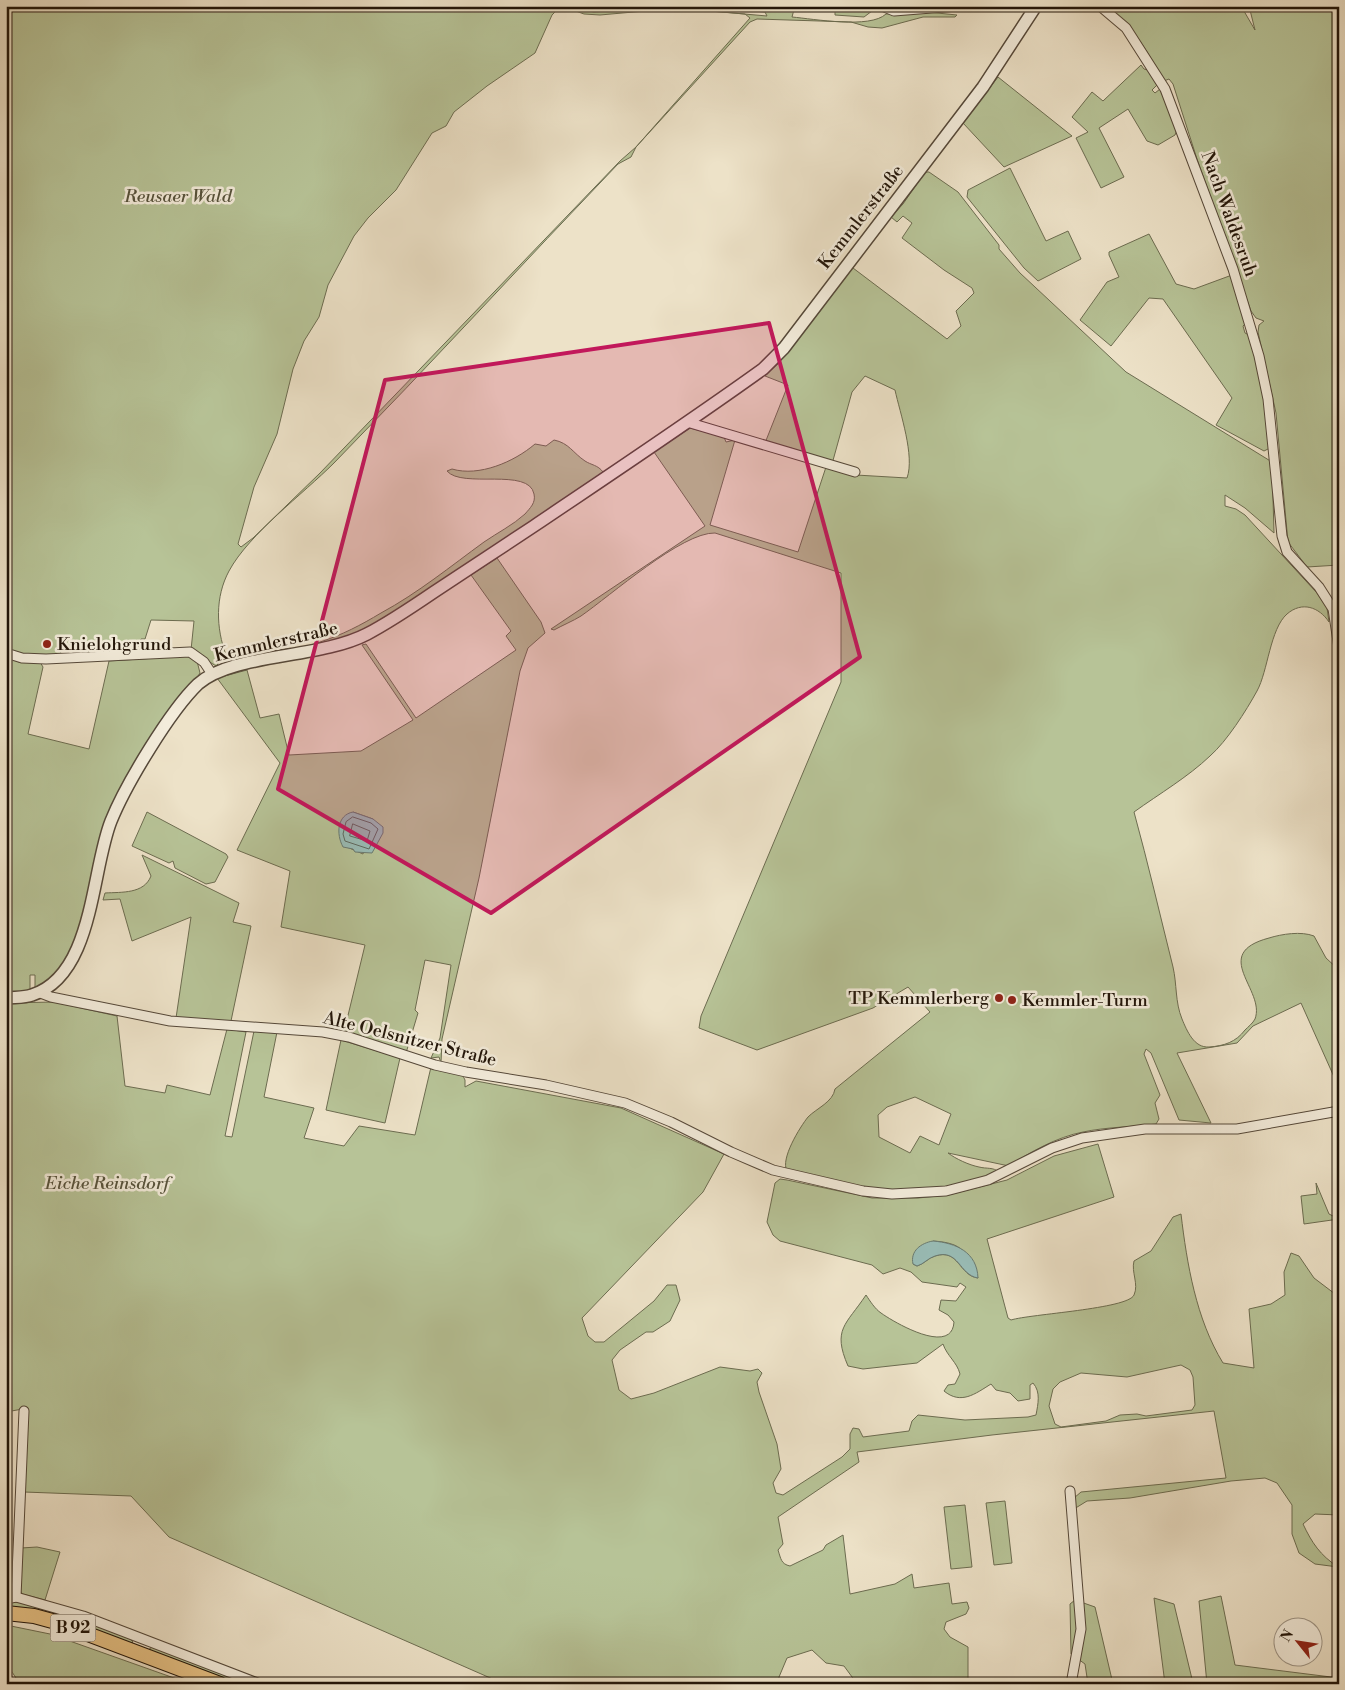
<svg xmlns="http://www.w3.org/2000/svg" width="1345" height="1690" font-family="'Libre Bodoni',serif">
	<style>
		.green { fill: #b7c397; stroke: #6c6c50; fill-rule: evenodd }
		.water { fill: #99bdb7; stroke: #697a71 }
		.lines { fill: none; stroke-linecap: round; stroke-linejoin: round }
		.shore { stroke: #5e6960; stroke-width: 1 }
		.minor-casing { stroke: #554839; stroke-width: 11 }
		.tertiary-casing { stroke: #554839; stroke-width: 14 }
		.primary-casing { stroke: #221509; stroke-width: 16 }
		.minor { stroke: #f3ecdb; stroke-width: 9 }
		.tertiary { stroke: #f3ecdb; stroke-width: 11 }
		.primary { stroke: #e6c184; stroke-width: 14 }
		.marked { fill: #c2185b; fill-opacity: 0.2; stroke: #c2185b; stroke-width: 4; stroke-linejoin: round }
		.poi-dot { fill: #8f2418; stroke: #f3ecdb; stroke-width: 2 }
		.labels { text-anchor: middle; dominant-baseline: central; stroke-width: 5; stroke-linejoin: round; paint-order: stroke }
		.shield { fill: #f3ecdb; stroke: #615648; stroke-width: 1 }
		.shield-label { font-size: 16px; font-weight: bold; fill: #221509 }
		.park-label { font-size: 18px; font-style: italic; fill: #56523b; stroke: #f3ecdb }
		.street-label { font-size: 18px; fill: #221509; stroke: #f3ecdb }
		.poi-label { font-size: 18px; fill: #221509; stroke: #f3ecdb; text-anchor: start }
	</style>
	<rect width="100%" height="100%" fill="#ede2c8"/>
	<filter id="stains"><feTurbulence type="fractalNoise" baseFrequency=".004" numOctaves="4"/><feColorMatrix values="0 0 0 0 .2 0 0 0 0 .09 0 0 0 0 .02 0 0 0 .5 -.17"/></filter>
	<radialGradient id="worn" r=".72"><stop offset=".6" stop-color="#630" stop-opacity="0"/><stop offset="1" stop-color="#630" stop-opacity=".3"/></radialGradient>
	<g class="green">
		<path d="M6 6H561L552 15 535 53 487 86 454 112 446 126 432 133 396 190 368 218 354 236 328 285 319 317 304 341 293 369 277 434 254 487 238 544 241 547 253 538 320 473 620 161 636 147 750 18 745 14 678 8 600 15 584 14 562 6 594 12 664 7 767 16 765 12 695 6H795L792 17C814 19 870 29 886 14L927 12 957 15 955 17H923L882 28 868 27 851 22 757 19 750 22 636 147 631 157 618 164C523 263 430 365 334 463 303 494 249 534 229 571 215 597 216 628 226 655L230 657C258 652 294 652 320 642 342 635 361 625 381 613 418 593 451 566 484 542 497 533 513 525 525 514 530 508 536 503 534 494 529 467 462 489 447 471L452 469C479 477 514 462 535 444L546 446 554 440C569 443 573 453 585 461 591 465 598 465 603 472L600 477 398 612 340 642 227 663 221 649 217 648 215 651 218 664 216 666 191 650 194 621 151 620 145 639H141L138 647 130 654 101 656 94 652 61 650 60 657 33 658 6 651Z"/>
		<path d="M835 6H872V11L864 17 835 15Z"/>
		<path d="M1108 6H1241L1255 30 1249 6H1339V565L1307 567 1288 542 1276 413 1258 332 1259 325 1264 321 1256 318 1251 311 1197 159 1173 84 1169 79 1164 81C1149 54 1133 26 1108 6Z"/>
		<path d="M1141 65 1144 69 1148 70 1158 84 1152 90 1155 93 1160 89 1177 130 1175 135 1158 145 1147 141 1128 109 1099 128 1124 177 1101 188 1076 138 1088 132 1072 117 1092 92 1103 101Z"/>
		<path d="M998 77 1072 136 1004 167 963 123Z"/>
		<path d="M1010 168 1046 241 1068 231 1081 259 1038 281 1024 268 967 197 968 190Z"/>
		<path d="M925 172H929L958 192 999 245V249L1020 273 1126 372 1272 462 1274 533 1245 508 1225 495V506L1236 509 1245 515 1317 593 1327 608 1329 622C1319 607 1302 601 1287 614 1270 629 1268 671 1257 691 1246 711 1227 741 1210 756 1188 777 1159 794 1134 812 1148 863 1160 915 1173 967 1177 984 1175 1002 1182 1019 1187 1031 1194 1048 1209 1047 1224 1046 1236 1042 1245 1030 1248 1027 1253 1023 1255 1019 1266 990 1209 954 1269 938 1282 934 1301 931 1314 936L1326 958 1339 970V1007L1333 1010 1339 1024V1088L1301 1003 1253 1026 1237 1043 1177 1053 1211 1123 1179 1120 1151 1053 1146 1049 1144 1054 1160 1095 1155 1103 1159 1119 1156 1124C1132 1127 1106 1127 1083 1132 1057 1137 1030 1152 1009 1166L948 1153C956 1159 969 1165 979 1167 987 1169 993 1167 999 1172L957 1187 912 1191 867 1189 787 1171C780 1159 800 1127 808 1117 817 1108 833 1102 835 1089L930 1012 908 987 873 1008 757 1050 699 1028 701 1016 841 682V573L715 533C682 532 610 596 581 616 573 621 563 625 554 630L551 629 705 526 654 452 690 428 724 437 726 442 735 440 710 525 798 552 826 467 856 475 907 478C915 456 900 413 895 390L865 376 852 392 832 464 791 448 788 449 765 443 788 385 765 376 778 364 847 271 853 268 947 339 961 326 956 311 974 293 972 288 944 270 902 238 912 223 903 216 897 222 891 217 903 204ZM915 1097 951 1114 939 1145 920 1136 910 1153 879 1137 878 1115 887 1107Z"/>
		<path d="M1149 234 1176 284 1194 289 1232 275 1245 324 1243 326 1245 333 1249 335 1264 392 1270 448 1264 451 1216 425 1232 398 1163 299 1149 298 1111 346 1080 320 1107 282 1119 277 1109 255V252Z"/>
		<path d="M497 558 541 622 545 633 528 648 520 671 479 878 442 1039 441 1063 439 1057 431 1058 440 1038 451 965 425 960 415 1010 418 1013 406 1053 344 1032 365 945 281 927 290 871 237 850 280 763 217 678 247 670 260 718 279 714 289 755 361 751 413 720 362 645 366 644 416 718 516 650 506 636 511 631 471 575ZM353 812 373 819 363 854 347 847Z"/>
		<path d="M187 656 197 661 200 673 114 804 76 946 58 973 35 989V975H30V991L6 993V657L19 662H40L43 667 28 734 89 749 109 661Z"/>
		<path d="M147 812 226 854 228 857 215 882 206 884 175 868 173 861 169 863 132 846Z"/>
		<path d="M142 855 239 903 233 922 251 926 231 1021 176 1018 191 917 132 941 120 899 103 900 105 893C122 892 144 894 151 876Z"/>
		<path d="M54 1002 117 1016 125 1086 165 1093 167 1085 210 1095 227 1029 246 1032 225 1136 232 1137 254 1031 277 1032 264 1097 314 1108 304 1138 344 1146 359 1126 415 1135 431 1067 462 1074 465 1080V1087L476 1081 621 1108 724 1154 703 1192 582 1318 588 1336 595 1342H604L654 1301 667 1285H676L680 1300 670 1321 653 1332H646L620 1350 612 1360 619 1390 631 1399 654 1393 720 1367 750 1371 758 1369 762 1373 757 1382 759 1392 777 1444 781 1469 773 1483 776 1493 783 1495 842 1457 850 1449V1434L853 1428 859 1429 863 1437 909 1431 912 1421 918 1415 965 1420 1028 1417 1036 1415C1038 1404 1041 1392 1033 1383L1030 1385V1399L1018 1401 1010 1393 996 1390 991 1384C975 1394 961 1405 944 1391L948 1385 955 1384 960 1374C957 1362 947 1356 943 1344L917 1363 863 1369 848 1366C832 1329 846 1325 866 1295 870 1301 875 1309 881 1313 895 1323 952 1356 954 1322L948 1315 939 1310 941 1300 956 1301 966 1287 960 1283 957 1287 922 1282 911 1272 900 1268 883 1274 872 1265 780 1241 773 1235 767 1222 775 1183 780 1179 787 1180 872 1198H918L948 1195 1007 1180 1054 1156 1098 1144 1114 1197 987 1239 1008 1318 1011 1320C1030 1314 1128 1309 1134 1295 1139 1284 1131 1272 1134 1261L1151 1251 1173 1217 1181 1214C1187 1264 1196 1319 1223 1363L1254 1368 1249 1309 1271 1304 1285 1295 1284 1272 1291 1253 1299 1256 1314 1278 1339 1297V1515L1315 1514 1303 1524C1312 1543 1320 1555 1338 1567L1315 1564 1299 1553 1292 1534V1505L1277 1483 1265 1478 1231 1481 1130 1498 1087 1501 1074 1509V1498L1081 1492 1226 1478 1214 1411 992 1435 857 1452 859 1462 778 1517 783 1544 778 1550C781 1559 781 1564 790 1566L823 1550 826 1545 843 1535 850 1594 895 1584 912 1574 914 1588 949 1583 952 1604 967 1602 969 1608 966 1614 946 1622 944 1629 950 1637 968 1647V1684H872L855 1681 844 1666 826 1663 812 1650 787 1658 779 1677V1684H504L169 1537 131 1496 24 1492 28 1408 6 1412V1003ZM933 1241C964 1243 966 1252 978 1278 959 1276 959 1248 935 1256 928 1258 924 1264 917 1266L913 1264ZM1181 1365 1190 1370 1193 1377 1195 1405 1192 1410 1146 1416 1137 1414 1120 1415 1106 1421 1061 1427 1055 1424 1049 1406 1053 1389 1060 1382 1081 1373 1127 1377Z"/>
		<path d="M341 1040 400 1058 385 1123 326 1110Z"/>
		<path d="M1316 1183 1329 1214 1333 1216 1339 1215V1219L1304 1224 1301 1196 1317 1194Z"/>
		<path d="M1005 1501 1012 1563 994 1565 986 1503Z"/>
		<path d="M965 1505 972 1567 951 1569 944 1507Z"/>
		<path d="M37 1547 60 1552 45 1600 22 1594 19 1588 21 1548Z"/>
		<path d="M1221 1596 1235 1665 1339 1678V1684H1207L1199 1601Z"/>
		<path d="M1154 1598 1174 1604 1192 1679 1196 1684H1165Z"/>
		<path d="M18 1600 55 1608 130 1639 133 1642 131 1644 44 1612 6 1607V1601Z"/>
		<path d="M1075 1600 1095 1607 1113 1684H1088L1085 1664 1071 1654 1070 1604Z"/>
		<path d="M6 1625 50 1634 191 1684H15L16 1678 10 1669 6 1668Z"/>
		<path d="M152 1647 257 1684H234L147 1651Z"/>
	</g>
	<g class="water">
		<path d="M353 812 373 819 383 827V833L372 853 355 852 353 849 343 847C336 834 337 815 353 812Z"/>
		<path d="M933 1241C956 1243 977 1252 978 1278 959 1275 959 1248 935 1256 928 1258 924 1264 917 1266L913 1264C910 1251 921 1243 933 1241Z"/>
	</g>
	<g class="lines">
		<g class="shore">
			<path d="M353 817 371 823 378 829 369 849 345 841 343 834 346 822Z"/>
			<path d="M353 824 370 831 367 841 350 836Z"/>
		</g>
		<g class="minor-casing">
			<g id="minor">
				<path d="M882 6 894 11 957 6"/>
				<path d="M1100 6 1126 28 1165 89 1233 269 1259 356 1268 399 1282 536 1287 552 1319 587 1333 609 1339 648"/>
				<path d="M687 422 855 472"/>
				<path d="M6 653 22 658 46 659 190 652 204 662 212 674"/>
				<path d="M38 992 51 997 170 1021 323 1032 349 1037 435 1065 466 1072 546 1085 625 1103 671 1122 731 1152 773 1170 863 1191 892 1194 946 1191 988 1180 1052 1148 1082 1138 1145 1129H1237L1339 1111"/>
				<path d="M1070 1491 1081 1629 1071 1684"/>
				<path d="M16 1597 83 1616 260 1684"/>
				<path d="M6 1599 16 1597 24 1411"/>
			</g>
		</g>
		<g class="tertiary-casing">
			<path id="tertiary" d="M6 998C15 997 24 998 32 995 94 975 91 871 111 821 126 784 170 711 198 684 233 653 319 659 367 634 390 622 412 607 434 592 467 570 501 548 534 526 611 474 688 423 763 369L784 348 983 87 1036 6"/>
		</g>
		<g class="primary-casing">
			<path id="primary" d="M6 1613 34 1616 56 1622 220 1684"/>
		</g>
		<use href="#minor" class="minor"/>
		<use href="#tertiary" class="tertiary"/>
		<use href="#primary" class="primary"/>
	</g>
	<path class="marked" d="M769 323 860 657 491 913 278 789 385 380Z"/>
	<g class="poi-dot">
		<circle cx="47" cy="644" r="5"/>
		<circle cx="999" cy="998" r="5"/>
		<circle cx="1012" cy="1000" r="5"/>
	</g>
	<g class="labels">
		<rect class="shield" x="50.5" y="1614.5" width="45" height="27" rx="4"/>
		<g class="shield-label">
			<text x="73" y="1628">B 92</text>
		</g>
		<g class="park-label">
			<text x="178" y="196">Reusaer Wald</text>
			<text x="107" y="1183">Eiche Reinsdorf</text>
		</g>
		<g class="street-label">
			<text transform="translate(1229 214) rotate(70)">Nach Waldesruh</text>
			<text transform="translate(861 217) rotate(-52)">Kemmlerstraße</text>
			<text transform="translate(276 642) rotate(-13)">Kemmlerstraße</text>
			<text transform="translate(410 1039) rotate(14)">Alte Oelsnitzer Straße</text>
		</g>
		<g class="poi-label">
			<text x="57" y="644">Knielohgrund</text>
			<text x="989" y="998" text-anchor="end">TP Kemmlerberg</text>
			<text x="1022" y="1000">Kemmler-Turm</text>
		</g>
	</g>
	<rect width="1345" height="1690" fill="none" stroke="#ede2c8" stroke-width="25"/>
	<rect x="8" y="8" width="1330" height="1675" fill="none" stroke="#221509" stroke-width="2.5"/>
	<rect x="12" y="12" width="1320" height="1665" fill="none" stroke="#221509"/>
	<g transform="translate(1298 1642) rotate(300)"><circle r="24" fill="#f3ecdb" stroke="#9f9687"/>
	<path d="M0-4L9 19L0 12L-9 19Z" fill="#8f2418"/>
	<text y="-8" font-size="14" font-weight="bold" text-anchor="middle" fill="#221509">N</text>
	</g>
	<rect width="100%" height="100%" filter="url(#stains)"/>
	<rect width="100%" height="100%" fill="url(#worn)"/>
</svg>
